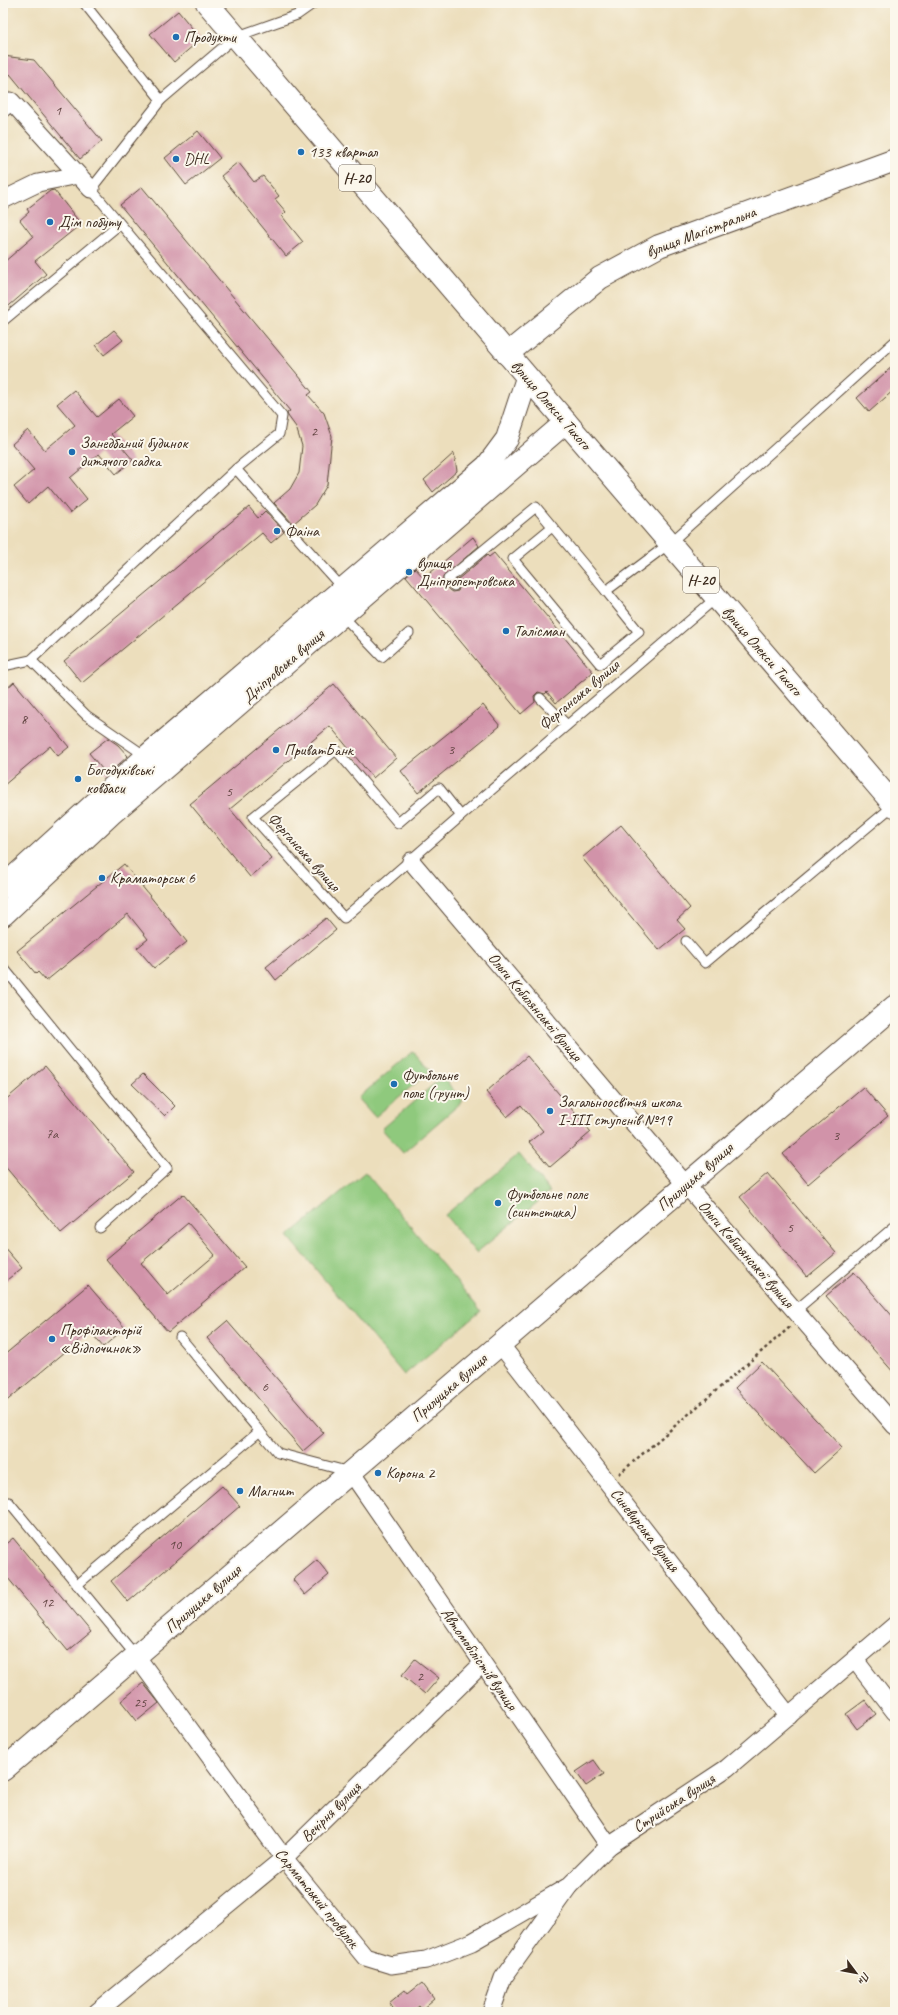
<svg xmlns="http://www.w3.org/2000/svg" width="898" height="2015" font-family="Caveat,sans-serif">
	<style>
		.green { fill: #8fc97d; stroke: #657a4e }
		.building { fill: #d193a9; fill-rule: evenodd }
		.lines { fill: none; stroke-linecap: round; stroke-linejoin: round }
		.lane-casing { stroke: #564536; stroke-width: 11 }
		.street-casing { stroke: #564536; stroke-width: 19 }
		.secondary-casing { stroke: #564536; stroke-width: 24 }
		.primary-casing { stroke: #564536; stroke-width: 24 }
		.path { stroke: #564536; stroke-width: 2.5; stroke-dasharray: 3 3; stroke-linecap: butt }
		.lane { stroke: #fff; stroke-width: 9 }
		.street { stroke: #fff; stroke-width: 17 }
		.secondary { stroke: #fff; stroke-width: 22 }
		.primary { stroke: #fff; stroke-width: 22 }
		.poi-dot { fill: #1f6fb2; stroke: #fbf7ec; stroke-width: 1.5 }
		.labels { text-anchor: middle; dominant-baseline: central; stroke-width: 4; stroke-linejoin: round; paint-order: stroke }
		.number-label { font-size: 14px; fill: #604441 }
		.shield { fill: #fbf7ec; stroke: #75685c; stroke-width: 1 }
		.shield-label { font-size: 15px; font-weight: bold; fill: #3b2a1e }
		.poi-label { font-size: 16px; fill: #3b2a1e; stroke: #fbf7ec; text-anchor: start }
		.street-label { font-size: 16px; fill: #3b2a1e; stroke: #fbf7ec }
	</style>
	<rect width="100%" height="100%" fill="#fbf7ec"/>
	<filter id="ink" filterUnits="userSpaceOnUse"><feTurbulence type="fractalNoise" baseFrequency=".025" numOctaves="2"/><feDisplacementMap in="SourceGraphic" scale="8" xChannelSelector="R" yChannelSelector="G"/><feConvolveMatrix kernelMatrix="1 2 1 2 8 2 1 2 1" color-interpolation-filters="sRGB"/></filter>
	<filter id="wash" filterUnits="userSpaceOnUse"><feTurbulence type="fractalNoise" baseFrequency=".012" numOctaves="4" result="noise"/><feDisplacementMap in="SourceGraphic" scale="16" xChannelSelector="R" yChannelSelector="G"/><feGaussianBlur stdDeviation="0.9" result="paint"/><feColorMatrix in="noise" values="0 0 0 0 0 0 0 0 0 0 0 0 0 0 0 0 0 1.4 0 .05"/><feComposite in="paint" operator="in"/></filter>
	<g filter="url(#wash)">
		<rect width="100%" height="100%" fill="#ecdebc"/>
		<g class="green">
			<path d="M413 1051 430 1071 375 1117 358 1098Z"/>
			<path d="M442 1077 463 1101 403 1153 382 1129Z"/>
			<path d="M519 1154 550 1192 476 1253 445 1215Z"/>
			<path d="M365 1172 481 1311 404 1375 288 1236Z"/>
		</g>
		<g id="blocks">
			<g class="building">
				<path d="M178 11 201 39 174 62 150 34Z"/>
				<path d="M3 56 34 60 102 141 80 159 10 74 3 80Z"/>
				<path d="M198 131 220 158 186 185 165 158Z"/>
				<path d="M238 162 254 182 263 176 279 196 275 199 286 212 282 216 303 242 286 256 221 176Z"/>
				<path d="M142 187 312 392 308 395 324 413 332 436 327 485 315 505 293 524 274 503 290 489 299 473 302 446 296 427 288 416 287 413 290 411 120 205Z"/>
				<path d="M54 190 81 224 35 261 46 274 3 311V263L33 237 20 220 29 212 27 209 50 191Z"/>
				<path d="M114 330 123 340 104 355 96 345Z"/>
				<path d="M895 364V389L869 412 857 398Z"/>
				<path d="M74 390 97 417 119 399 133 416 111 434 133 460 116 474 99 454 70 478 87 499 70 513 48 486 28 504 14 487 34 470 12 444 28 430 45 450 75 425 57 404Z"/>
				<path d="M454 453 457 471 433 492 424 480Z"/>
				<path d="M249 507 258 518 265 511 284 532 271 543 262 533 82 683 64 661Z"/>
				<path d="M473 537 479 546 443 577V583L449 590 452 592 458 591 460 585 457 580 487 555 489 557 494 553 593 672 556 703 547 692 545 694 538 692 534 696 535 702 521 714 406 576 415 568 424 578Z"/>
				<path d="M14 682 69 747 58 756 50 746 3 786V692Z"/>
				<path d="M334 684 396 758 373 778 330 726 230 809 272 859 250 877 190 804Z"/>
				<path d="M483 705 500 726 418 793 401 771Z"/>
				<path d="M108 738 118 745 128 756 107 775 89 753Z"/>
				<path d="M621 825 690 908 677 920 685 929 659 950 582 858Z"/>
				<path d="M124 864 187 942 154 968 137 948 148 939 128 914 46 981 38 972 36 974 17 951Z"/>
				<path d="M326 918 336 930 276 980 266 967Z"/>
				<path d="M527 1056 591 1132 550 1167 529 1142 543 1131 521 1105 507 1117 486 1092Z"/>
				<path d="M45 1066 134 1172 61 1233 3 1164V1102Z"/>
				<path d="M143 1074 175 1106 165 1116 132 1084Z"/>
				<path d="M863 1087 888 1116 808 1184 783 1154Z"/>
				<path d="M768 1173 836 1253 807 1277 740 1197Z"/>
				<path d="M183 1194 245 1267 168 1332 106 1259ZM188 1223 215 1255 168 1295 141 1263Z"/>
				<path d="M3 1246 22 1268 3 1283Z"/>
				<path d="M854 1272 895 1319V1374L826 1296Z"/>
				<path d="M88 1285 125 1328 103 1347 90 1331 3 1404V1356Z"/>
				<path d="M227 1321 324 1433 303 1451 207 1338Z"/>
				<path d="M762 1362 842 1448 814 1473 735 1388Z"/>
				<path d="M222 1486 240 1506 128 1602 111 1581Z"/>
				<path d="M13 1538 91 1632 68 1651 3 1572V1546Z"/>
				<path d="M317 1560 329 1575 305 1595 293 1580Z"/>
				<path d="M415 1659 439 1678 425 1694 402 1675Z"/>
				<path d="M143 1683 159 1703 137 1721 121 1701Z"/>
				<path d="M865 1700 876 1714 857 1729 846 1714Z"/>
				<path d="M594 1760 604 1774 586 1786 576 1772Z"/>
				<path d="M422 1983 434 1999 422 2009 419 2006 412 2012H396L389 2003 405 1990 408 1994Z"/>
			</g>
		</g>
	</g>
	<g filter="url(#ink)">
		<use href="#blocks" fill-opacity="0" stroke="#564536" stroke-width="1"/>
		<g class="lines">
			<g class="lane-casing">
				<g id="lane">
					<path d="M84 3 161 100"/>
					<path d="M3 321 120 224"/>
					<path d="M236 469 343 589"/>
					<path d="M552 527 513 559 600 664 639 632 606 591"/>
					<path d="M454 586 448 579 536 507 606 591 670 543 895 341"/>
					<path d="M342 615 382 657 409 633"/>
					<path d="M31 660 86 715 147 757"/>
					<path d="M3 666 31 660 236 469 279 434 282 416 91 189 161 100 235 37 297 15 314 3"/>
					<path d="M540 698 567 725"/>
					<path d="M461 816 439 788 398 823 336 750 253 817 344 918 461 816 716 598"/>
					<path d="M686 941 705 963 894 805"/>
					<path d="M3 967 167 1168 100 1228"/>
					<path d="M795 1311 895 1226"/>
					<path d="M180 1337 278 1453 350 1472"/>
					<path d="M3 1502H9L136 1656"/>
					<path d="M77 1585 260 1431"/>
				</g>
			</g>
			<g class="street-casing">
				<g id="street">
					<path d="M3 108 11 101 91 189"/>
					<path d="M3 200 38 183 78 175"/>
					<path d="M411 861 686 1185 895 1426"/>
					<path d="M500 1344 789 1716"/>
					<path d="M351 1472 609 1846"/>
					<path d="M137 1657 284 1858 365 1957 391 1965 426 1960 472 1942 569 1886"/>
					<path d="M855 1660 895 1712"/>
					<path d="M97 2012 284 1858 482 1664"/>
					<path d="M491 2012 503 1978 569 1886 609 1846 727 1768 895 1625"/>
				</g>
			</g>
			<g class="secondary-casing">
				<g id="secondary">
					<path d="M507 354 600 278 659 246 895 160"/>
					<path d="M3 887 147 756 487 466 507 439 527 378"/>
					<path d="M3 915 111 814 566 422"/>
					<path d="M3 1770 895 1006"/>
				</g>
			</g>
			<g class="primary-casing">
				<path id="primary" d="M207 3 895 806"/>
			</g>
			<path class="path" d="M619 1474 790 1327"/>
			<use href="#lane" class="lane"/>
			<use href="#street" class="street"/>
			<use href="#secondary" class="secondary"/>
			<use href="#primary" class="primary"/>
		</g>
	</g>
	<g class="poi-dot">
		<circle cx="176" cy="37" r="4"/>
		<circle cx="301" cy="152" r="4"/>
		<circle cx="176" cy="159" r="4"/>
		<circle cx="50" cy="222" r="4"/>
		<circle cx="72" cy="452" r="4"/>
		<circle cx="277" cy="531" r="4"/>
		<circle cx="409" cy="572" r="4"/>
		<circle cx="506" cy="631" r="4"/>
		<circle cx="276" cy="750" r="4"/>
		<circle cx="78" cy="779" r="4"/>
		<circle cx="102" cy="878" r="4"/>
		<circle cx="394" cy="1084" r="4"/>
		<circle cx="550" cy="1111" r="4"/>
		<circle cx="498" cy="1203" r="4"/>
		<circle cx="52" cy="1339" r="4"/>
		<circle cx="378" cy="1473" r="4"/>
		<circle cx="240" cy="1491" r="4"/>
	</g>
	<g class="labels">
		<g class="number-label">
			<text x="58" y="110">1</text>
			<text x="314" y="431">2</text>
			<text x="24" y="719">8</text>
			<text x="451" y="749">3</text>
			<text x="229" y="791">5</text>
			<text x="52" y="1133">7а</text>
			<text x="836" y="1135">3</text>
			<text x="790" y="1227">5</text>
			<text x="265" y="1386">6</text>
			<text x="175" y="1544">10</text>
			<text x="47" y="1602">12</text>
			<text x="420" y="1676">2</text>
			<text x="140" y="1702">25</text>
		</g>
		<g class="shield">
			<rect x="339" y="165" width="36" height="26" rx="3"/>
			<rect x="683" y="567" width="36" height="26" rx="3"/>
		</g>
		<g class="shield-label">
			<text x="357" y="178">Н-20</text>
			<text x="701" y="580">Н-20</text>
		</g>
		<g class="poi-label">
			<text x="184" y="37">Продукти</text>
			<text x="309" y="152">133 квартал</text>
			<text x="184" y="159">DHL</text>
			<text x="58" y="222">Дім побуту</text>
			<text x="80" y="443">Занедбаний будинок<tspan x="80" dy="18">дитячого садка</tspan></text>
			<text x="285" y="531">Фаіна</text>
			<text x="417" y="563">вулиця<tspan x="417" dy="18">Дніпропетровська</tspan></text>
			<text x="514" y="631">Талісман</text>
			<text x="284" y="750">ПриватБанк</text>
			<text x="86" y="770">Богодухівські<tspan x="86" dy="18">ковбаси</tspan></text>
			<text x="110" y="878">Краматорськ 6</text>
			<text x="402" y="1075">Футбольне<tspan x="402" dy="18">поле (грунт)</tspan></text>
			<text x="558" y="1102">Загальноосвітня школа<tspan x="558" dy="18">І-ІІІ ступенів №19</tspan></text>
			<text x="506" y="1194">Футбольне поле<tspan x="506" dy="18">(синтетика)</tspan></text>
			<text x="60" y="1330">Профілакторій<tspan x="60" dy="18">«Відпочинок»</tspan></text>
			<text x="386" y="1473">Корона 2</text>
			<text x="248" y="1491">Магнит</text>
		</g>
		<g class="street-label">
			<text transform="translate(701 232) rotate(-21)">вулиця Магістральна</text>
			<text transform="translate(551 405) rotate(49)">вулиця Олекси Тихого</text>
			<text transform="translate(762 651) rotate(49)">вулиця Олекси Тихого</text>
			<text transform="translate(283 666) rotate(-41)">Дніпровська вулиця</text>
			<text transform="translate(579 695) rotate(-40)">Ферганська вулиця</text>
			<text transform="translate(304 852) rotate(48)">Ферганська вулиця</text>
			<text transform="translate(535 1007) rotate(50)">Ольги Кобилянської вулиця</text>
			<text transform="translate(695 1177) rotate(-41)">Прилуцька вулиця</text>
			<text transform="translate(746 1254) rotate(49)">Ольги Кобилянської вулиця</text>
			<text transform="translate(449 1388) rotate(-41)">Прилуцька вулиця</text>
			<text transform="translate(645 1530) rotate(52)">Синевирська вулиця</text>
			<text transform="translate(203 1599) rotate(-41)">Прилуцька вулиця</text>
			<text transform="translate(479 1659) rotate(55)">Автомобілістів вулиця</text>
			<text transform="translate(674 1803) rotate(-33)">Стрийська вулиця</text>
			<text transform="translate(331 1812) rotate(-45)">Вечірня вулиця</text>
			<text transform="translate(317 1898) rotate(51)">Сарматський провулок</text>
		</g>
	</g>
	<rect width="898" height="2015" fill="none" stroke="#fbf7ec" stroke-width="16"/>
	<g transform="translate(856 1973) rotate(122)" stroke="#fbf7ec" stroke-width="3" paint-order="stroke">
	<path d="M0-3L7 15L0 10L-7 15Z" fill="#3b2a1e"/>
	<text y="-6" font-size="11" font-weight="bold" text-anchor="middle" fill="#3b2a1e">Пн</text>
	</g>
</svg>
